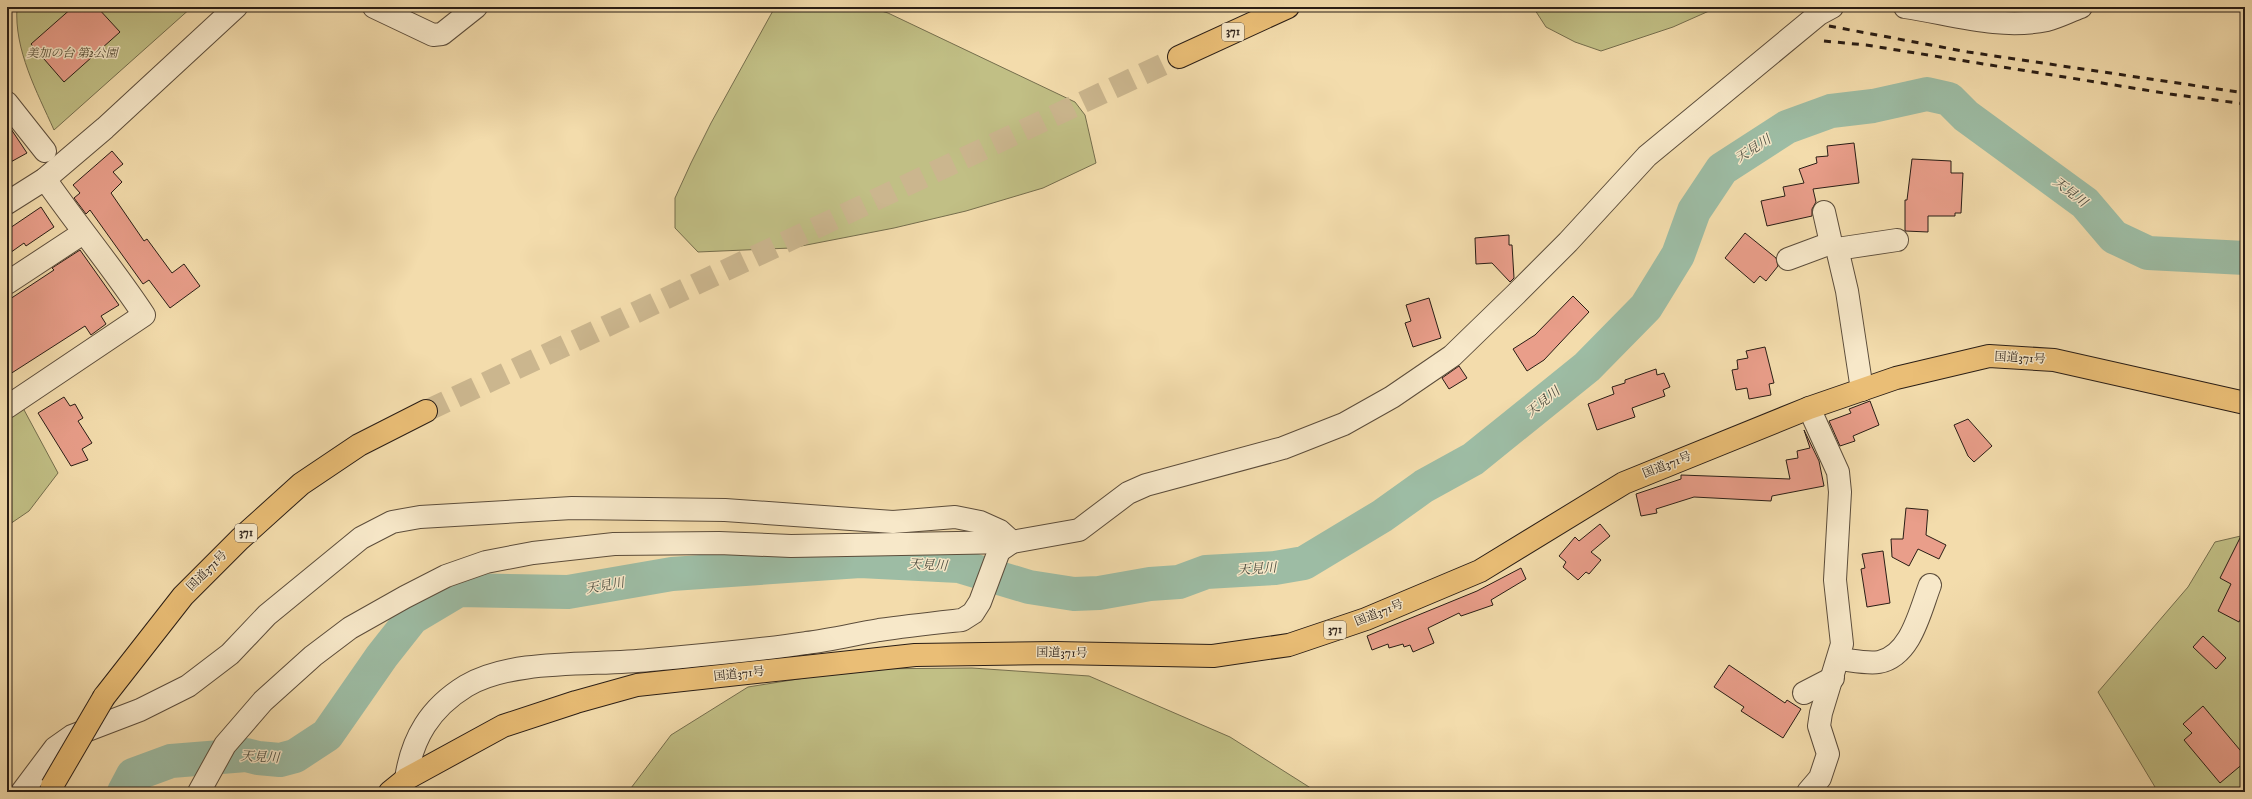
<svg xmlns="http://www.w3.org/2000/svg" width="2252" height="799" font-family="'IM FELL DW Pica','Noto Serif JP',serif">
	<style>
		.green { fill: #c1bf85; stroke: #756e4d }
		.lines { fill: none; stroke-linecap: round; stroke-linejoin: round }
		.river { stroke: #9dbca4; stroke-width: 34 }
		.building { fill: #e99e8a; stroke: #291d15 }
		.highway-tunnel { stroke: #cbb68e; stroke-width: 22; stroke-dasharray: 22 11; stroke-linecap: butt }
		.minor-casing { stroke: #5c4d3b; stroke-width: 24 }
		.highway-casing { stroke: #291d15; stroke-width: 24 }
		.minor { stroke: #f7e8c9; stroke-width: 22 }
		.highway { stroke: #eabe76; stroke-width: 22 }
		.rail { stroke: #291d15; stroke-width: 3; stroke-dasharray: 7 7; stroke-linecap: butt }
		.highway-bridge-casing { stroke: #291d15; stroke-width: 24; stroke-linecap: butt }
		.highway-bridge { stroke: #eabe76; stroke-width: 22 }
		.labels { text-anchor: middle; dominant-baseline: central; stroke-width: 3; stroke-linejoin: round; paint-order: stroke }
		.shield { fill: #f7e8c9; stroke: #675a4b; stroke-width: 1 }
		.shield-label { font-size: 11px; font-weight: bold; fill: #291d15 }
		.park-label { font-size: 12px; font-style: italic; fill: #574e37; stroke: #f7e8c9 }
		.street-label { font-size: 12px; fill: #291d15; stroke: #f7e8c9 }
		.water-label { font-size: 13px; font-style: italic; fill: #4c4d40; stroke: #f7e8c9 }
	</style>
	<rect width="100%" height="100%" fill="#f3dcac"/>
	<filter id="stains"><feTurbulence type="fractalNoise" baseFrequency=".005" numOctaves="4"/><feColorMatrix values="0 0 0 0 .2 0 0 0 0 .09 0 0 0 0 .02 0 0 0 .5 -.17"/></filter>
	<radialGradient id="worn" r=".72"><stop offset=".6" stop-color="#630" stop-opacity="0"/><stop offset="1" stop-color="#630" stop-opacity=".3"/></radialGradient>
	<g class="green">
		<path d="M17 7H192L54 130C37 92 14 50 17 7Z"/>
		<path d="M775 7H868L888 13 1075 102 1085 115 1096 163 1043 188 966 211 894 228 791 248 698 252 675 228V198L691 163 711 123Z"/>
		<path d="M1533 7H1718L1673 27 1601 51 1575 42 1546 27Z"/>
		<path d="M23 408 58 473 29 511 7 526V419Z"/>
		<path d="M2245 535V792H2158L2098 692 2188 587 2215 542Z"/>
		<path d="M972 668 1089 676 1230 737 1317 792H628L671 735 748 687 861 669Z"/>
	</g>
	<g class="lines">
		<path class="river" d="M124 792 133 775 171 761 246 755 258 758 280 760 295 756 327 735 382 656 412 618 459 590 568 592 672 574 860 561 959 566 1029 587 1074 594 1099 593 1150 584 1179 582 1206 572 1275 568 1304 563 1382 516 1424 486 1473 459 1587 367 1646 307 1678 255 1694 211 1722 169 1787 127 1831 111 1873 106 1927 94 1949 99 1966 116 1992 135 2085 203 2114 237 2148 253 2245 258"/>
	</g>
	<g class="building">
		<path d="M73 7H97L120 32 64 82 31 44Z"/>
		<path d="M7 123 27 153 7 164Z"/>
		<path d="M1854 143 1859 183 1813 189 1816 202 1812 209V216L1767 226 1761 201 1785 196 1783 187 1804 183 1799 169 1817 163 1816 157 1828 156 1827 146Z"/>
		<path d="M112 151 123 164 113 172 122 182 111 193 144 241 147 239 172 273 184 264 200 286 170 308 149 280 143 284 90 210 86 214 74 198 80 193 73 185Z"/>
		<path d="M1912 159 1951 161V173H1963L1961 213H1955V216H1928V232L1905 231V200H1907Z"/>
		<path d="M41 207 54 227 26 246 24 243 7 255V230Z"/>
		<path d="M1745 233 1776 258 1778 266 1766 281 1760 276 1754 283 1725 258Z"/>
		<path d="M1509 235V245H1512L1514 278 1510 282 1492 263 1476 264 1475 238Z"/>
		<path d="M80 250 119 305 101 316 106 324 91 335 85 326 7 376V301L54 270 52 268Z"/>
		<path d="M1573 296 1589 312 1544 360 1527 371 1513 349 1535 335Z"/>
		<path d="M1429 298 1441 338 1413 347 1405 323 1411 321 1406 305Z"/>
		<path d="M1765 347 1774 383 1769 384 1771 395 1749 399 1747 388 1736 390 1732 370 1738 369 1737 360 1748 358 1746 351Z"/>
		<path d="M1459 366 1467 378 1449 389 1442 378Z"/>
		<path d="M1656 369 1657 375 1664 373 1670 387 1663 390 1665 396 1632 408 1635 417 1597 430 1588 404 1614 394 1612 387 1625 383V380Z"/>
		<path d="M64 397 70 406 75 404 83 418 78 421 92 443 82 449 88 460 71 466 38 413Z"/>
		<path d="M1870 401 1879 425 1853 436 1855 441 1840 446 1829 421 1851 413 1849 409Z"/>
		<path d="M1968 419 1992 446 1974 462 1968 456 1954 425Z"/>
		<path d="M1804 430 1819 461 1824 486 1772 496 1771 501 1694 497 1656 509 1657 513 1641 516 1636 494 1681 479V475L1790 479 1786 460 1798 458 1797 451 1810 448Z"/>
		<path d="M1906 508 1928 510 1926 535 1946 545 1939 559 1918 549 1909 566 1892 557 1891 539H1903Z"/>
		<path d="M1600 524 1610 536 1591 552 1601 560 1589 574 1586 572 1578 580 1563 567 1566 562 1559 556 1575 537 1579 541Z"/>
		<path d="M2245 528V610L2239 622 2218 611 2231 584 2220 578Z"/>
		<path d="M1883 551 1890 603 1867 607 1861 569 1865 568 1862 554Z"/>
		<path d="M1521 568 1526 579 1491 600 1493 605 1461 616 1459 613 1428 628 1434 643 1413 652 1410 645 1404 647 1403 644 1389 648 1388 644 1372 650 1367 636 1477 591Z"/>
		<path d="M2203 636 2226 658 2216 669 2193 647Z"/>
		<path d="M1729 665 1785 703 1787 700 1801 709 1783 738 1741 711 1744 707 1714 687Z"/>
		<path d="M2203 706 2245 756V762L2220 783 2184 740 2192 733 2183 724Z"/>
	</g>
	<g class="lines">
		<path class="highway-tunnel" d="M426 411 1179 57"/>
		<g class="minor-casing">
			<g id="minor">
				<path d="M374 7 433 35 442 34 476 7"/>
				<path d="M1905 7C1952 14 1999 30 2047 20 2058 17 2070 11 2081 7"/>
				<path d="M7 103 45 151"/>
				<path d="M7 203 45 179 105 128 236 7"/>
				<path d="M1824 212 1831 243 1837 249 1839 257 1847 291 1862 390"/>
				<path d="M1837 249 1897 240"/>
				<path d="M1788 259 1831 243"/>
				<path d="M7 283 83 233"/>
				<path d="M7 407 144 315C113 268 77 225 45 179"/>
				<path d="M1839 659C1850 660 1867 664 1879 662 1911 656 1920 611 1930 585"/>
				<path d="M1804 693 1833 678"/>
				<path d="M406 779C412 738 430 708 466 686 513 658 594 666 649 660 701 655 754 651 806 643 831 640 855 634 879 630 907 626 935 623 962 620L973 613 980 602 999 551 1012 542"/>
				<path d="M22 792 55 748 72 736 140 710 188 686 230 654 267 615 361 538 392 522 420 517 572 508 725 510 893 522 955 517 980 522 1000 531 1012 542"/>
				<path d="M199 792 225 745 263 701 313 656 350 628 405 597 446 576 486 562 533 553 614 544 719 543 791 546 1012 542 1079 530 1128 493 1146 485 1283 448 1344 424 1392 397 1433 369 1452 356 1516 294 1568 242 1647 156 1819 14 1832 7"/>
				<path d="M1808 792 1820 778 1828 754 1819 726 1821 713 1842 644 1835 580 1840 492 1838 472 1809 408"/>
			</g>
		</g>
		<g class="highway-casing">
			<g id="highway">
				<path d="M1179 57 1288 7"/>
				<path d="M104 697 183 596 240 539 301 484 359 445 426 411"/>
				<path d="M390 792 406 779 503 726 576 702 637 685 915 655 1055 653 1213 656 1289 645 1366 619 1480 571 1624 483 1809 408 1896 378 1989 356 2054 360 2245 403"/>
			</g>
		</g>
		<use href="#minor" class="minor"/>
		<use href="#highway" class="highway"/>
		<g class="rail">
			<path d="M1829 26 1968 52 2245 93"/>
			<path d="M1824 41 1866 45 2170 94 2245 104"/>
		</g>
		<g class="highway-bridge-casing">
			<path id="highway-bridge" d="M52 786 104 697"/>
		</g>
		<use href="#highway-bridge" class="highway-bridge"/>
	</g>
	<g class="labels">
		<g class="shield">
			<rect x="1222" y="23" width="22" height="18" rx="3"/>
			<rect x="235" y="524" width="22" height="18" rx="3"/>
			<rect x="1324" y="621" width="22" height="18" rx="3"/>
		</g>
		<g class="shield-label">
			<text x="1233" y="32">371</text>
			<text x="246" y="533">371</text>
			<text x="1335" y="630">371</text>
		</g>
		<g class="park-label">
			<text x="72" y="53">美加の台 第2公園</text>
		</g>
		<g class="street-label">
			<text transform="translate(2020 358) rotate(3)">国道371号</text>
			<text transform="translate(1667 465) rotate(-22)">国道371号</text>
			<text transform="translate(207 571) rotate(-45)">国道371号</text>
			<text transform="translate(1379 613) rotate(-22)">国道371号</text>
			<text transform="translate(1062 653) rotate(1)">国道371号</text>
			<text transform="translate(739 674) rotate(-6)">国道371号</text>
		</g>
		<g class="water-label">
			<text transform="translate(1753 149) rotate(-33)">天見川</text>
			<text transform="translate(2070 192) rotate(38)">天見川</text>
			<text transform="translate(1543 402) rotate(-39)">天見川</text>
			<text transform="translate(928 565) rotate(3)">天見川</text>
			<text transform="translate(1257 569) rotate(-4)">天見川</text>
			<text transform="translate(605 586) rotate(-10)">天見川</text>
			<text transform="translate(260 757) rotate(3)">天見川</text>
		</g>
	</g>
	<rect width="2252" height="799" fill="none" stroke="#f3dcac" stroke-width="24"/>
	<rect x="8" y="8" width="2236" height="783" fill="none" stroke="#291d15" stroke-width="2"/>
	<rect x="12" y="12" width="2228" height="775" fill="none" stroke="#291d15"/>
	<rect width="100%" height="100%" filter="url(#stains)"/>
	<rect width="100%" height="100%" fill="url(#worn)"/>
</svg>
